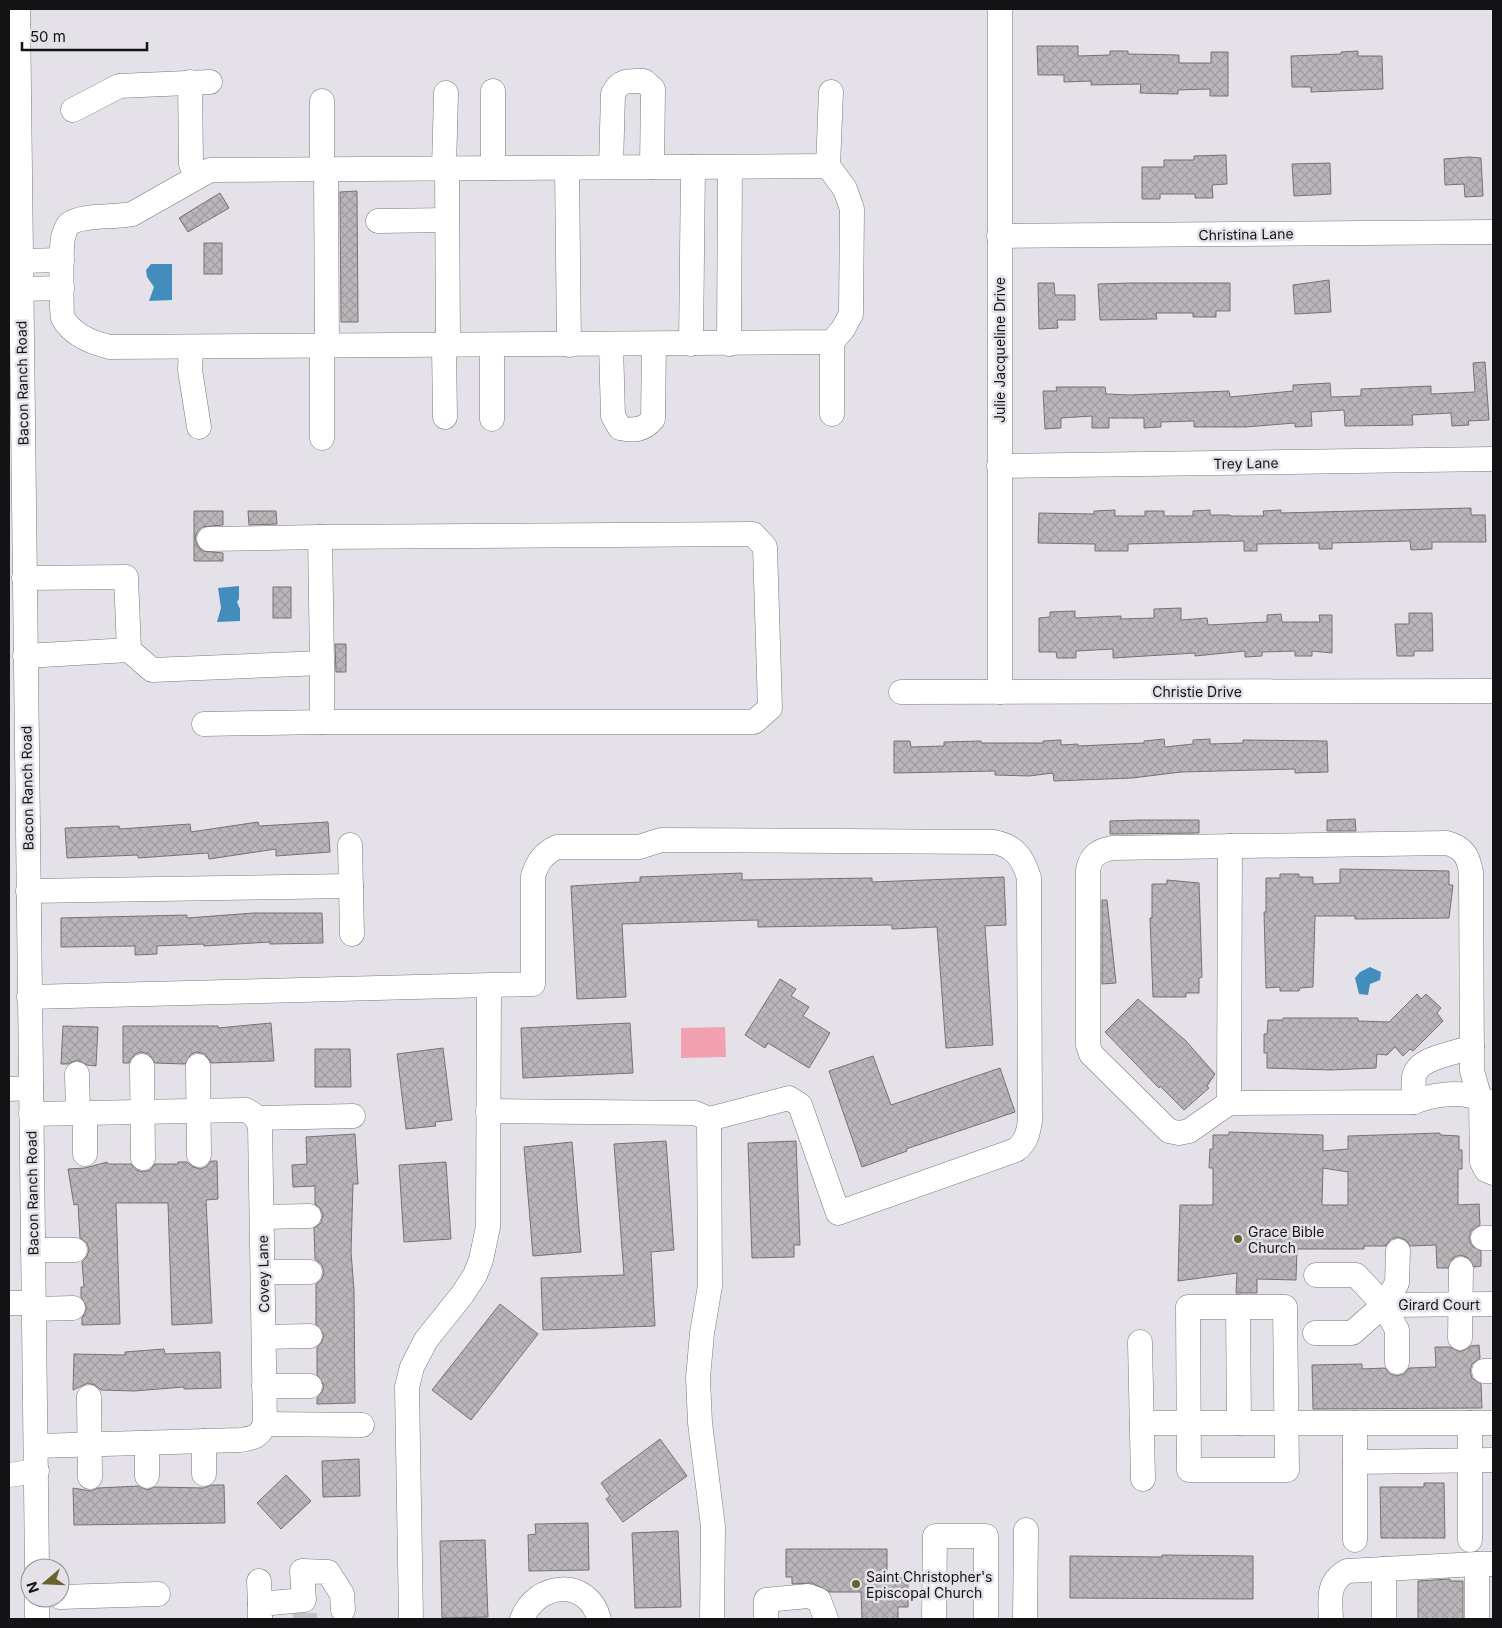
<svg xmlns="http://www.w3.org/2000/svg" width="1502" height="1628" font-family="Inter,sans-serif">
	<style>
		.pitch { fill: #f1a1b1 }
		.water { fill: #428dbc }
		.building { fill: url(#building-cross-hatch); stroke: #767175; fill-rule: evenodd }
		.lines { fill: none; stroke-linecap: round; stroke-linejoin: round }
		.minor-tunnel { stroke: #c5c3c8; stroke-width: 24; stroke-dasharray: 24 12; stroke-linecap: butt }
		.minor-casing { stroke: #7a787e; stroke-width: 25 }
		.minor { stroke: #fff; stroke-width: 24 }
		.poi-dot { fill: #69622f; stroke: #e4e2e8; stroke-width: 2 }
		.labels { text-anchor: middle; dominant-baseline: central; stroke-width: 5; stroke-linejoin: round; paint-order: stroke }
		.street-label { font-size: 14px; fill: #131214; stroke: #e4e2e8 }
		.poi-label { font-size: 14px; fill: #131214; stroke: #e4e2e8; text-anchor: start }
	</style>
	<defs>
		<pattern id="building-cross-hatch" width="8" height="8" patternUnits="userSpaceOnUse" patternTransform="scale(1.25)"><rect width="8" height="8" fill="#bab5b9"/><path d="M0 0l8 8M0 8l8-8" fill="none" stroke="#9f9b9e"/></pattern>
	</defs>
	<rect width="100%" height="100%" fill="#e4e2e8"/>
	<path class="pitch" d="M725 1027 726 1057 681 1058V1028Z"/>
	<g class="water">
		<path d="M151 264H172V300L149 301 154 287 147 277 146 270Z"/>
		<path d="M239 586V599L237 602 240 609V621L217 622 221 608 218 588Z"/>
		<path d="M1370 967 1381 972 1380 980 1370 984 1368 995 1359 994 1355 978 1360 972Z"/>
	</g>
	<g class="building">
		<path d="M1037 46H1078V56L1110 55V51H1128V54L1179 55V63H1211V52H1228V96H1210V89L1178 90V94L1140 93 1141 84 1091 85V81L1064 82V75H1038Z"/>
		<path d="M1358 51V56H1382L1383 89 1311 92V87H1292L1291 56 1341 54V52Z"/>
		<path d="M1226 155 1227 184 1212 185 1213 198H1195V194H1160V199H1142V167H1164V160H1194V156Z"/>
		<path d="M1469 157 1481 158 1483 196 1465 197 1464 184 1445 185 1444 159Z"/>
		<path d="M1330 163 1331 194 1294 196 1292 164Z"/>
		<path d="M357 191 358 322H341L340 192Z"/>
		<path d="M220 193 229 208 188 232 179 218Z"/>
		<rect x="204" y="243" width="18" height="31"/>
		<path d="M1329 280 1331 312 1295 314 1293 285Z"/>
		<path d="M1038 283H1054L1055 295H1075V320H1057L1058 328 1039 329Z"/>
		<path d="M1129 283H1230V311H1216V317H1193V313H1156L1157 319 1100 320 1098 284Z"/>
		<path d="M1485 362 1489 420 1468 421 1469 425 1452 426 1451 413 1412 415 1413 425 1345 426 1344 410 1311 412 1312 426 1295 427V423L1245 427H1194V421L1161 422V427L1144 428V418H1109V428H1092V416L1061 418V428L1045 429 1043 391H1057L1056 387H1105L1106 394 1129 395 1229 391 1230 397 1293 391V385L1330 383 1331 397 1361 396V389L1431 386V394L1475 392 1473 363Z"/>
		<path d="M1471 508V515H1485L1486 542H1432V549L1411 550 1410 541 1332 543V549H1319V543L1257 544V551H1244V541L1128 544V551H1095V544L1038 543 1039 513 1094 514V511L1115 510V516H1145V511H1164V516H1193V511L1210 510V515H1230V516H1264L1263 511 1281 510V513Z"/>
		<path d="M194 511H223V525L202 527 197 532 195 539 198 546 203 551 223 553V561H194Z"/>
		<path d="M248 511H276L277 524 249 525Z"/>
		<rect x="273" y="587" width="18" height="31"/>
		<path d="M1181 608V620L1207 618 1208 625 1267 622V615L1281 614 1282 622H1320L1319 615H1332V653L1312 651V656H1295V651L1262 652V656L1245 657V651L1195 656V653L1113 658V649L1076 651V658H1057L1056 652H1039V618L1050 617V612L1075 611V618L1121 616V619L1154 618V609Z"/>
		<path d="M1409 613H1432L1433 651H1414V656H1397L1395 624H1409Z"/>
		<path d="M335 644H346V672H336Z"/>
		<path d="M1164 739 1165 747 1193 744V740L1210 739V744L1243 743V740L1327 741 1328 772 1295 773V769L1181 772 1132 778 1054 781 1053 773 1029 776 995 775V771L894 773V741H910L911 747 944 746V742L981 741V743H1043V741L1061 740V745L1078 744V746L1144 743V741Z"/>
		<path d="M1355 819 1356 831H1327V820Z"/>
		<path d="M1138 820H1199V833L1110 834V821Z"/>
		<path d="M258 822 259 826 328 822 330 852 276 856V849L209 859 208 853 138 858V855L67 858 65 828 119 826 120 829 190 824 191 832Z"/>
		<path d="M1340 869 1449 871V885H1453L1449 918 1355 919V916H1315L1313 987 1300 988 1299 991H1280V987L1266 988 1264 912H1266V878H1280V874H1299V877H1313V884L1340 883Z"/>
		<path d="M742 873V880L872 878V882L1004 877 1006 925 985 926 993 1045 946 1048 937 927 892 929V925L758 927V920L622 924 626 997 577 999 571 886 640 882V877Z"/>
		<path d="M1167 880 1199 883 1202 977 1199 978V993H1186V997H1153L1150 918H1152V884H1167Z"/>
		<path d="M1102 900H1107L1116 983 1102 984Z"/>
		<path d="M254 913H322L323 943 270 944V942L204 946 203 944 157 946V954L135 955V946L61 947V918L187 915V918Z"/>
		<path d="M780 979 796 989 791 996 809 1007 803 1016 830 1033 809 1068 768 1043 765 1048 745 1035Z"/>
		<path d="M1417 994 1421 999 1426 994 1441 1008 1437 1013 1443 1021 1413 1051 1410 1049 1403 1056 1395 1047 1387 1055 1377 1054 1376 1068 1330 1070 1267 1068V1053H1264V1034H1267L1268 1020H1283V1018H1358V1021L1389 1022Z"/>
		<path d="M1138 999 1186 1041 1215 1074 1207 1086 1209 1088 1184 1110 1160 1086 1159 1088 1105 1032Z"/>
		<path d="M271 1023 274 1061 211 1063 205 1054 197 1052 191 1054 185 1064 155 1063 149 1054 141 1052 135 1054 129 1063H123V1026H218V1028Z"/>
		<path d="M630 1023 633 1073 523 1078 521 1028Z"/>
		<path d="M63 1026 98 1027 96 1066 87 1065 77 1060 68 1064H61Z"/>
		<path d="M443 1048 452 1120 435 1122 436 1126 406 1129 397 1054Z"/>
		<path d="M315 1049H350L351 1087H315Z"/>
		<path d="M873 1056 891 1105 1000 1068 1015 1112 906 1149 907 1151 862 1167 829 1071Z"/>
		<path d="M1229 1132 1323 1135V1151L1348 1149V1136L1440 1133V1135L1459 1136V1150H1462V1169H1458V1205L1479 1204 1480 1225 1471 1231 1469 1238 1471 1245 1481 1251V1266L1474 1267 1468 1258 1461 1255 1454 1257 1448 1268H1437L1436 1245 1410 1246 1406 1240 1398 1237 1391 1239 1386 1246H1364V1249H1297L1296 1280 1257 1279V1293H1236L1237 1273 1178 1281 1180 1205H1213V1168H1209L1210 1149H1213V1135H1229ZM1323 1168 1348 1172V1205H1322Z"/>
		<path d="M355 1134 358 1184H353L351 1252 354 1290 355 1403 317 1404V1398L322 1392 324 1386 317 1374V1348L322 1342 324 1335 316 1324V1284L322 1279 324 1272 322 1265 315 1259 314 1228 321 1223 323 1215 320 1208 315 1204V1186L293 1187 292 1165 307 1164 306 1137Z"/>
		<path d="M666 1141 674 1250 651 1252 655 1326 543 1330 541 1278 624 1275 614 1144Z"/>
		<path d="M796 1141 800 1245H794V1257L752 1258 748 1143Z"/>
		<path d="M572 1142 581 1252 533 1256 524 1147Z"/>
		<path d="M211 1161H217L218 1199 206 1200 212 1323 172 1325 168 1203H116L120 1324 82 1325V1318L87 1308 81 1297V1287H84L82 1262 87 1256 89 1250 87 1243 80 1238 78 1204 74 1205 68 1169 85 1168 107 1162 108 1164H131L136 1170 143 1172 150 1170 155 1164H178V1162H187L193 1167 200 1169 206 1167Z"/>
		<path d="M446 1162 451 1239 404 1242 399 1165Z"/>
		<path d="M500 1304 538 1334 471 1420 432 1390Z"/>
		<path d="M1479 1345 1480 1358 1472 1364 1470 1371 1472 1378 1481 1384 1482 1408 1313 1409 1312 1365 1362 1364V1369L1385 1368 1390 1374 1397 1376 1404 1374 1409 1368 1436 1367 1435 1347H1450L1460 1352 1471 1346Z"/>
		<path d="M164 1349 165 1354 220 1352 221 1388 184 1389V1387L134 1391 101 1390 95 1385 88 1383 73 1390 74 1354 125 1355V1352Z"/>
		<path d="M660 1439 687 1476 623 1522 606 1499 610 1496 601 1483Z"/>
		<path d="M359 1459 360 1496 323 1497 322 1461Z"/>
		<path d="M286 1475 311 1501 281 1529 257 1503Z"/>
		<path d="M1424 1483H1444L1445 1538H1381L1380 1487H1424Z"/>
		<path d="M212 1485H224L225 1523 74 1525 73 1488 91 1491 98 1488 139 1486 147 1490 155 1487 204 1488Z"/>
		<path d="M588 1523 589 1570 529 1571 528 1535 536 1534 535 1524Z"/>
		<path d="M678 1531 681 1607 635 1608 632 1533Z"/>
		<path d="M485 1540 488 1617 442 1618 440 1541Z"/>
		<path d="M786 1549H887V1578H908V1607H898V1619H862L861 1592H830L812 1583 792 1584V1577H786Z"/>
		<path d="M1162 1555 1253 1556V1599L1070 1598V1556L1162 1557Z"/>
		<path d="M1450 1579V1581H1463V1619H1418V1581Z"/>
	</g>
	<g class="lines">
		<path class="minor-tunnel" d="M305 1613V1619"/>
		<g class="minor-casing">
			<g id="minor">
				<path d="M18 9 37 1568"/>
				<path d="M190 82 191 164 196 177"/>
				<path d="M73 110 119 86 210 82"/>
				<path d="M828 166 845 189 852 209 851 314 843 329 832 342 110 347C93 343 72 335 63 318 61 313 61 246 63 238 64 234 66 227 69 224 82 214 115 218 132 214L210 170Z"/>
				<path d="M828 166 831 92"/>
				<path d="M611 167 613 94C620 79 629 81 644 81L653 89 652 167"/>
				<path d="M444 168 446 93"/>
				<path d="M447 168 448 346"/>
				<path d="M493 168V91"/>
				<path d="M567 168 569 345"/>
				<path d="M322 169V101"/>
				<path d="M326 169 327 347"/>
				<path d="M378 221 447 220"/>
				<path d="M999 236 1493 232"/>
				<path d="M21 261 62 260"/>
				<path d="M21 289 62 288"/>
				<path d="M832 342V414"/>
				<path d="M691 344 693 167"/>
				<path d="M729 344 730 167"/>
				<path d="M492 345V419"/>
				<path d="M611 345 613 416 620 428C634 431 644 430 653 419L654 344"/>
				<path d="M444 346 445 417"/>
				<path d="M191 347 190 370 199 427"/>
				<path d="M322 347V438"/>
				<path d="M999 466 1493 459"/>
				<path d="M24 578 126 577 129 650 25 656"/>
				<path d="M129 650 152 670 322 663 320 537 209 539"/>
				<path d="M322 663V722"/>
				<path d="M901 692 1493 691"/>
				<path d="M1000 692V9"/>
				<path d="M204 724 322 722H754L770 708 765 547 753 534 320 537"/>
				<path d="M350 845 352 934"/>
				<path d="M28 891 351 886"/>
				<path d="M29 997 533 984V876C538 861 543 854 557 847H639L661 840 994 842C1015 846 1023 858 1029 878L1030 1121C1028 1134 1026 1142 1016 1150L838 1213 800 1105 789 1098 709 1119 695 1113 488 1111"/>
				<path d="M142 1066 143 1158"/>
				<path d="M198 1066 199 1155"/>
				<path d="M77 1074 78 1113"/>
				<path d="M9 1089 31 1088"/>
				<path d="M1414 1102C1414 1094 1413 1085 1414 1077 1418 1056 1455 1055 1472 1046"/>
				<path d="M1493 1102C1480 1102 1482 1099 1471 1096 1455 1091 1429 1096 1414 1102L1229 1103 1189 1131 1179 1133 1169 1131 1091 1054 1088 1045V870C1091 855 1098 851 1112 848L1447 843C1464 848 1468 856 1471 872L1472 1071 1481 1102 1482 1162 1486 1170 1493 1173"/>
				<path d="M1229 1103 1230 846"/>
				<path d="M85 1113V1154"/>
				<path d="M31 1114 246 1110 254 1115 260 1125 265 1424C259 1437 254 1438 240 1440L37 1446"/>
				<path d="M257 1118 353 1116"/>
				<path d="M709 1119 710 1286 702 1333 698 1378 700 1423 713 1526 712 1619"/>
				<path d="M262 1217 309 1216"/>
				<path d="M1483 1238H1493"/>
				<path d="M33 1250H75"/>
				<path d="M263 1272H310"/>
				<path d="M1316 1275H1356L1384 1305 1397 1330V1362"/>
				<path d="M9 1303H34"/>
				<path d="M1384 1305 1493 1304"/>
				<path d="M1188 1307H1285L1287 1470H1189Z"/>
				<path d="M1238 1307 1239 1423"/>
				<path d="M35 1309 73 1308"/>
				<path d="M1315 1333H1352L1384 1305 1397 1283 1398 1251"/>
				<path d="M264 1337 310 1336"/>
				<path d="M1460 1338 1461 1269"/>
				<path d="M1140 1342 1143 1479"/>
				<path d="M1484 1371H1493"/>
				<path d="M264 1386H310"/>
				<path d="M89 1397 90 1477"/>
				<path d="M1142 1423H1493"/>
				<path d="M265 1424 362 1425"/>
				<path d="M204 1441V1474"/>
				<path d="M1355 1462 1493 1460"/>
				<path d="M9 1475 37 1471"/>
				<path d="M147 1476V1443"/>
				<path d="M1355 1540V1423"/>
				<path d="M1470 1540V1423"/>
				<path d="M259 1581 260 1604"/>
				<path d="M60 1597 158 1594"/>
				<path d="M37 1619V1598"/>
				<path d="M260 1619V1604L304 1600 302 1571 328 1572 342 1594 343 1610"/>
				<path d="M411 1619 407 1387 412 1367 426 1340 462 1295 475 1275 481 1260 488 1227 489 986"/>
				<path d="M522 1619C536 1582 588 1577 599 1619"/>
				<path d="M766 1619V1600L808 1596 819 1600 826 1619"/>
				<path d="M934 1619 935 1536H986V1619"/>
				<path d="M1025 1619 1026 1530"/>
				<path d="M1331 1619C1330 1599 1327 1582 1347 1571L1477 1564"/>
				<path d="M1384 1619V1569"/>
				<path d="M1477 1619V1564H1492"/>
			</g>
		</g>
		<use href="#minor" class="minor"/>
	</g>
	<g class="poi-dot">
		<circle cx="1238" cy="1239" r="5"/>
		<circle cx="856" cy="1584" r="5"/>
	</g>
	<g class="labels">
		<g class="street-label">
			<text transform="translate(1246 234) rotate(-1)">Christina Lane</text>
			<text transform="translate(999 350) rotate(-90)">Julie Jacqueline Drive</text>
			<text transform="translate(22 383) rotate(-91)">Bacon Ranch Road</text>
			<text transform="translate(1246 463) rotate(-1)">Trey Lane</text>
			<text x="1197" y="691">Christie Drive</text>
			<text transform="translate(27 788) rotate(-91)">Bacon Ranch Road</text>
			<text transform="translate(32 1193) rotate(-91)">Bacon Ranch Road</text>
			<text transform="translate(263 1274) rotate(-91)">Covey Lane</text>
			<text x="1439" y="1304">Girard Court</text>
		</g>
		<g class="poi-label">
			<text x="1248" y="1231">Grace Bible<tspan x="1248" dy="16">Church</tspan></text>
			<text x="866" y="1576">Saint Christopher's<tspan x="866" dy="16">Episcopal Church</tspan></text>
		</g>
	</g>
	<rect width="1502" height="1628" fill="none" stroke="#131214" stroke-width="20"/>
	<g transform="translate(45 1583) rotate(251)"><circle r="24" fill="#e4e2e8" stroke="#908f93"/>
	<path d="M0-4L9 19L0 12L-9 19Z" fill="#69622f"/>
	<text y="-8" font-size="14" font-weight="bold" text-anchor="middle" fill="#131214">N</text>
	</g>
	<path d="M22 42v8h125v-8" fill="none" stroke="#131214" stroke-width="2.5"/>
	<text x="30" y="42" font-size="15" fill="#131214" stroke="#e4e2e8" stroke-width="4" paint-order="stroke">50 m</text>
</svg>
